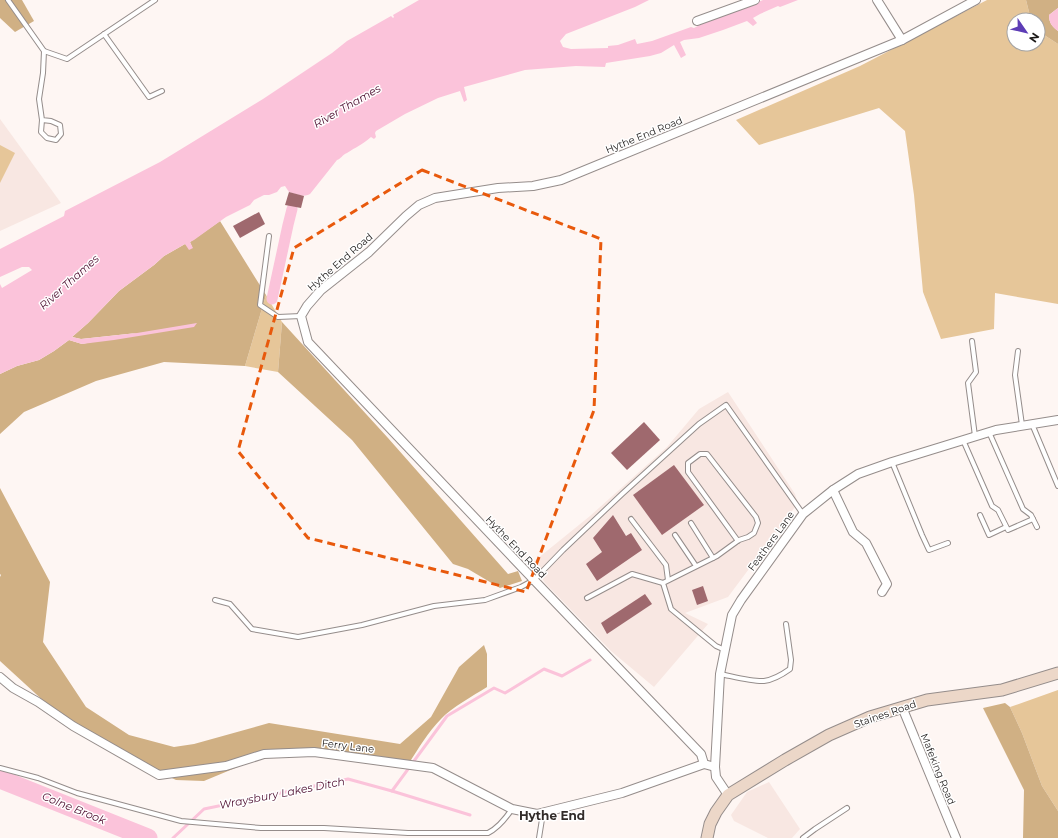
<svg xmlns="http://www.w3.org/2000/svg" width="1058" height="838" font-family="Montserrat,sans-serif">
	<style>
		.built { fill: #f8e7e2 }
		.green { fill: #e6c699 }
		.forest { fill: #d0b084 }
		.water { fill: #fbc3da }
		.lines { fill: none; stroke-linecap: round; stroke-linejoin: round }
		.stream { stroke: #fbc3da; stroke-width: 3 }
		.canal { stroke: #fbc3da; stroke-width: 11 }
		.river { stroke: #fbc3da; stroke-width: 19 }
		.building { fill: #9f696e }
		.service-casing { stroke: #958d8b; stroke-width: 6 }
		.minor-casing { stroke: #958d8b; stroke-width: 10 }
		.secondary-casing { stroke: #958d8b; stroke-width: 13 }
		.service { stroke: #fff; stroke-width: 4 }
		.minor { stroke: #fff; stroke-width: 8 }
		.secondary { stroke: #ecd7c8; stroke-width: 11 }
		.marked { fill: none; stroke: #e8590c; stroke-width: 3; stroke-dasharray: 8 5; stroke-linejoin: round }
		.labels { text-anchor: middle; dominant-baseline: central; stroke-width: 3; stroke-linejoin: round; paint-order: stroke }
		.street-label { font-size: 10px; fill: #1c1918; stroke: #fff }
		.water-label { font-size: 11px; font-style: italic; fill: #4d0d2f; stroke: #fff }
		.quarter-label { font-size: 12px; font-weight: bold; fill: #322c2a; stroke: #fff }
	</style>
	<rect width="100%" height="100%" fill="#fef6f3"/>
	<g class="built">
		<path d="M0 119 61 203 0 231Z"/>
		<path d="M728 392 795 494 798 503 728 597 685 613 708 624 654 687 611 651 545 583 532 563 590 516 667 447 699 409Z"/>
		<path d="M769 782 800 829 792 838H768L734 821 731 815 747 792Z"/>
	</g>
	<g class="green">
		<path d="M987 0H1026L1031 20H1014V44H1038V31L1058 44V304L995 293 994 329 941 339 923 292 914 195 905 131 879 108 759 145 736 120 860 66Z"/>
		<path d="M0 145 15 153 0 183Z"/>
		<path d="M266 295 282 322 278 372 245 366Z"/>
		<path d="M1058 690V811L1042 786 1022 733 1010 707Z"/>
	</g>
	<g class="forest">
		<path d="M0 0H22L34 21 15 32 0 18Z"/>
		<path d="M1026 0H1058V8L1049 15C1049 23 1052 26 1058 31V44L1038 31V20H1031Z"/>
		<path d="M220 221 266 295 245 366 164 362 96 381 24 412 0 434V374L17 366 39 360 54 351 69 340 82 344 137 333 81 339 72 337 88 323 119 291 154 265 164 256 185 244 192 247 190 242Z"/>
		<path d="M282 322 388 438 508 574 518 571 522 581 500 588 468 569 453 564 352 440 278 372Z"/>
		<path d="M0 488 50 582 43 642 86 707 129 735 174 747 194 744 269 723 400 744 431 717 459 667 484 645 487 654V687C473 696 452 707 441 719 428 732 418 749 408 765L395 762 377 765 324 755 264 756 204 781 176 780 153 769 88 734 48 705 0 661V577L1 575 0 574Z"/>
		<path d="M1005 703 1010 707 1022 733 1042 786 1058 811V838H1023L1024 790 983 708Z"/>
	</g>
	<g class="water">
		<path d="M419 0H649L635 7 566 34 560 41 563 47 571 49 608 48V46L618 45 635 39 637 44 652 41 691 27 694 28 709 20 724 16 763 0H798L780 7 778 6 760 14 753 18 757 23 753 26 747 21 723 30 699 38 684 40 680 42 686 55 681 58 674 45 661 53 650 56 606 63 605 67 576 66 525 70 464 87 467 100 464 102 460 91 438 98 405 114 376 131 375 133 376 137 374 139 371 137C362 145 356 147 347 153 342 155 341 159 337 160L310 194C303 198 296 194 289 192L285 186 281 187 277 192 269 195H264L254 200 250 205 226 217 194 240 190 242 193 248 189 250 185 244 164 256 154 265 119 291 88 323 72 337 81 339 137 333 197 323 194 327 114 340 82 344 69 340 54 351 39 360 17 366 0 374V284L2 288 32 270 29 267H22L0 277V249L64 216 65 211 160 162 263 99 332 53 347 41 391 16 393 18 394 17 393 15Z"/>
		<path d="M1058 8V31C1052 27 1049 23 1049 15Z"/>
	</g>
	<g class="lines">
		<g class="stream">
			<path d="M392 791 447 716 494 688 505 693 544 669 562 676 590 660"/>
			<path d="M173 838 204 809 348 779 392 791 470 815"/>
		</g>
		<path class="canal" d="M272 299 288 225 292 209"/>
		<path class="river" d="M0 779 148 838"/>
	</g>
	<g class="building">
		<path d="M289 192 304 196 301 208 285 205Z"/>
		<path d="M259 212 265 224 240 238 233 226Z"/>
		<path d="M644 422 660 440 627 470 611 453Z"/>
		<path d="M674 465 704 505 662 535 633 495Z"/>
		<path d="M613 515 626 536 631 533 642 550 597 581 586 564 602 552 593 538Z"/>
		<path d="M703 586 708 601 697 605 692 590Z"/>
		<path d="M645 594 652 604 607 634 601 623Z"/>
	</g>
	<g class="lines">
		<g class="service-casing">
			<g id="service">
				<path d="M8 0 44 51 67 59 155 0"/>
				<path d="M104 34 149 97 162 91"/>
				<path d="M42 120 51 121 60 125 61 134 56 140 47 138 41 132 42 120 39 99 43 73 44 51"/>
				<path d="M269 236 260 305 278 317 301 316"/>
				<path d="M972 341 976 372 968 383 975 436"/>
				<path d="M1018 351 1015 375 1022 425"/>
				<path d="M1032 424 1058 486"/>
				<path d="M989 432 1023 509 1031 515 1037 527"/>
				<path d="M963 440 992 506 998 510 1008 530 1033 519"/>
				<path d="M892 462 922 535 929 550 948 543"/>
				<path d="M980 515 989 535 1006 527"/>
				<path d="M631 519 666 565 668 580"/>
				<path d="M691 523 713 558"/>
				<path d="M675 535 696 566"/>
				<path d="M587 598 632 574 663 583"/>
				<path d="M215 600 230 604 252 629 298 637 362 625 434 606 485 600 521 587 534 580 563 550 622 494 699 424 726 405 803 514"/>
				<path d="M725 650 716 646 671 609 663 583 717 556 739 540 748 537 754 533 758 523 756 517 707 454H700L688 463V472L738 541"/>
				<path d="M720 674C731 676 753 682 764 681 772 680 783 674 790 669L791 660 786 624"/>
				<path d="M0 768 38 778 77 793 181 821 261 828H324L408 833H488C498 828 506 818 512 809"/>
				<path d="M539 838 543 813"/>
				<path d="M803 838 815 829 847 808"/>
			</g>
		</g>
		<g class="minor-casing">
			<g id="minor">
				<path d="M877 0 902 40"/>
				<path d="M697 21 755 0"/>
				<path d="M833 490 853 532 866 543 887 584 882 592"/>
				<path d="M0 677 13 688 38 702 73 726 159 775 226 766 264 754 314 752 433 768 512 809 537 814 622 793 704 764"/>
				<path d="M902 707 956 838"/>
				<path d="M715 767 704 764 701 754 534 580 308 342 301 316 307 306 321 290 369 252 406 216 419 205 435 198 498 188 533 186 561 180 902 40 976 0"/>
				<path d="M728 795 716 777 715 767 720 674 732 615 741 600 803 514 833 490 858 474 892 462 996 430 1058 420"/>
			</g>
		</g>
		<g class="secondary-casing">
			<path id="secondary" d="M707 838 710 824 716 812 728 795 785 760 829 735 870 717 927 700 1002 690 1058 673"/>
		</g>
		<use href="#service" class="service"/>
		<use href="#minor" class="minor"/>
		<use href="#secondary" class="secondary"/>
	</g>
	<path class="marked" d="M422 170 601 239 594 410 526 592 308 538 238 451 294 248Z"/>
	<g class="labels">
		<g class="street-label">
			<text transform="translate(644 135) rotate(-22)">Hythe End Road</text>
			<text transform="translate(340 262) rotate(-41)">Hythe End Road</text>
			<text transform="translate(771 541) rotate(-54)">Feathers Lane</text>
			<text transform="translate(516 547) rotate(46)">Hythe End Road</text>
			<text transform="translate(885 714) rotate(-19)">Staines Road</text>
			<text transform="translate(348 746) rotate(7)">Ferry Lane</text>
			<text transform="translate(938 769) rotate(68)">Mafeking Road</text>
		</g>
		<g class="water-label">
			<text transform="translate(347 106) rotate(-30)">River Thames</text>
			<text transform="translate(69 282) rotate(-42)">River Thames</text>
			<text transform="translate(282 793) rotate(-11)">Wraysbury Lakes Ditch</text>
			<text transform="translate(74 808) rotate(22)">Colne Brook</text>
		</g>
		<g class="quarter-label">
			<text x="552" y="815">Hythe End</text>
		</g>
	</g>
	<g transform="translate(1026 32) rotate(124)"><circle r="19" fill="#ffffff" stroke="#a4a3a3"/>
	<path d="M0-3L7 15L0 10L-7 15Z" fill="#5d3db6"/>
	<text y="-6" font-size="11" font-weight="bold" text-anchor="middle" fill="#1c1918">N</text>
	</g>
</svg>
